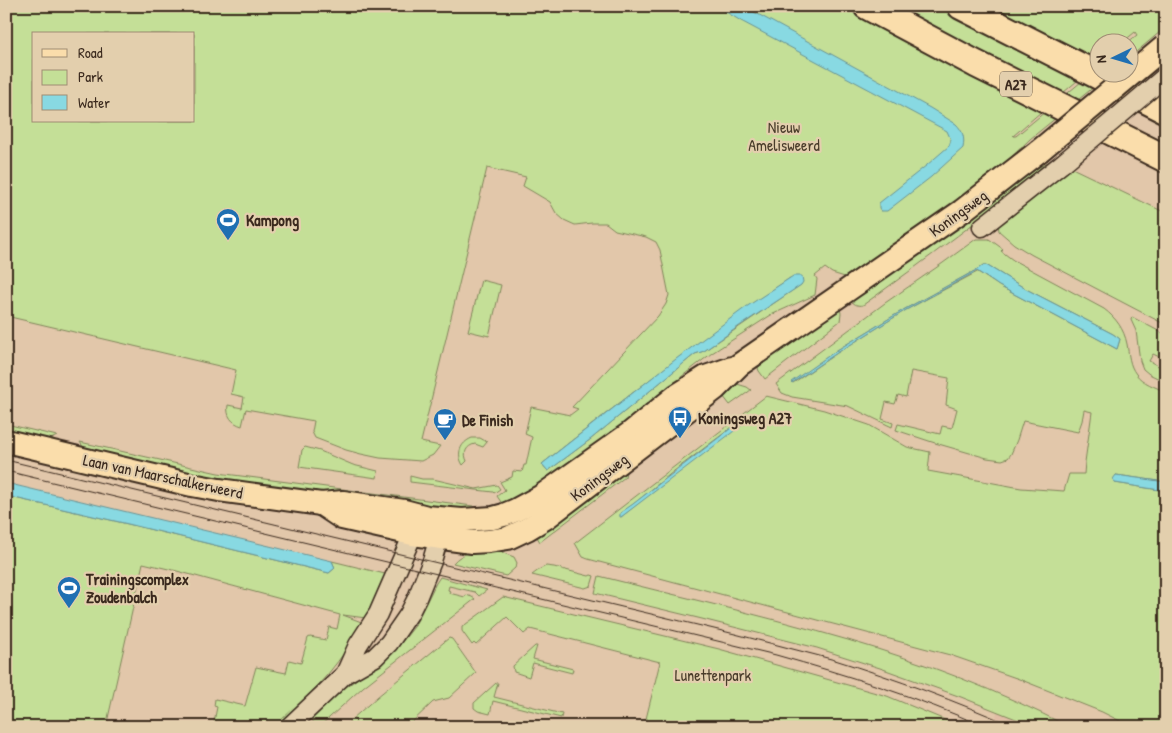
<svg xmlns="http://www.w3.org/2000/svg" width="1172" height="733" font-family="'Patrick Hand',sans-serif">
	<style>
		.built { fill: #e1bda6 }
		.green { fill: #c4df97; stroke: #80845a; fill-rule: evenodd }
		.water { fill: #88d9e2; stroke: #699394 }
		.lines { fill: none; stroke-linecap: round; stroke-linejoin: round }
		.minor-casing { stroke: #3b2a1e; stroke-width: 21 }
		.major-casing { stroke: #3b2a1e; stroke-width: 26 }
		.highway-casing { stroke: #3b2a1e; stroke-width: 30 }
		.minor { stroke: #e3cfad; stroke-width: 18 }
		.major { stroke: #faddab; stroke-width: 22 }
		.highway { stroke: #faddab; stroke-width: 26 }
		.tram { stroke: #3b2a1e; stroke-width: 1 }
		.minor-bridge-casing { stroke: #3b2a1e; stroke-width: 21; stroke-linecap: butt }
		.major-bridge-casing { stroke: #3b2a1e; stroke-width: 26; stroke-linecap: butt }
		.minor-bridge { stroke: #e3cfad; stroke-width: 18 }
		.major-bridge { stroke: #faddab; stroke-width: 22 }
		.labels { text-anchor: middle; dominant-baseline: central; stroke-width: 4.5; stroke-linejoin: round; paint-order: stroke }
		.shield { fill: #e3cfad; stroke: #6d5c49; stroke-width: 1 }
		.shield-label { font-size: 15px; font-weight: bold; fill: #3b2a1e }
		.park-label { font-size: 16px; fill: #493c2a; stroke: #e3cfad }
		.street-label { font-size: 16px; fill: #3b2a1e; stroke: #e3cfad }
		.poi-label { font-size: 16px; font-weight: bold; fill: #3b2a1e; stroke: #e3cfad; text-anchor: start }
	</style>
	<rect width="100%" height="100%" fill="#e2c7aa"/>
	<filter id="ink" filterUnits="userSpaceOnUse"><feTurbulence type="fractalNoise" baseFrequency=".02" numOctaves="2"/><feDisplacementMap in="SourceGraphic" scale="10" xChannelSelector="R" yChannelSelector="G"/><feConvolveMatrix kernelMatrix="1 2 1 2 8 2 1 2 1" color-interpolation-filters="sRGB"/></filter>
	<g filter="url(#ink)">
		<path class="built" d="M998 708 1037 727H994Z"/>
		<g class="green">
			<path d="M6 6H1166V27L1130 57V42H1128L1137 35 1135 32 1123 42H1100L1099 62 1013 136H1016L1099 67 1111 73 1030 139 997 171 915 232 848 278 832 273 825 268 815 276 817 279 815 295 771 315 712 353 681 377 683 381 528 494 503 505 497 496 505 490 500 482 512 477 513 471 522 472 524 465H526L532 437 525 434 531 407 570 415 578 409 572 407 658 316 666 304 669 295 660 250 656 242 646 237 615 230 606 223H592L575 225 564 220 556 213 550 202 523 186 526 177 487 168 421 442 440 446 433 455 421 461 380 458 361 454 346 450 315 438 312 432 314 421 246 409 242 426C232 423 226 416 228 405L242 408 244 397 231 394 236 370 6 316ZM34 34H194V121H34ZM790 278 802 284 704 351 695 354 591 439 548 471 542 464C623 400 704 336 790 278Z"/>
			<path d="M1048 162 1050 164C989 213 927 259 863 305 859 306 854 305 852 301L954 229 1024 176Z"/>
			<path d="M1070 167 1166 213V325L1032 255 1014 244 999 231 998 223Z"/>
			<path d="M976 239H989L1003 249 1001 251 1013 260 1104 309C1116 318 1124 329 1127 344 1129 355 1129 365 1136 374 1142 383 1156 387 1166 392V482L1116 475 1115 483 1166 491V727H1132L1102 712 1019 679 950 655 588 559 583 557 575 543 766 396 824 410 869 425 907 447 930 452 928 471 1021 488 1064 491 1069 474H1084L1085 462 1092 412 1084 410 1082 421 1078 432 1023 421 1017 440 1011 454 1008 458 1002 460 987 458 935 443 896 430 898 424 940 434 942 426 952 428 957 409 946 405 949 378 911 371 906 397 898 395 895 404 886 402 882 419 893 423 892 427 848 406 792 397 782 393 776 384 885 303 943 263ZM983 265H986L1026 289 1113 334 1120 339 1117 349 999 286 978 272 979 271 906 310 837 353 793 383 792 382 837 350 905 309 978 269ZM748 415H750L621 517 620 515 674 471Z"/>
			<path d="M481 280 501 285 489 336 468 331Z"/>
			<path d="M840 309 841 313 840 321 765 379 759 371 758 368 763 362Z"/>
			<path d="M1132 317 1166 335V360L1153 354 1149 361 1166 370V382L1149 374 1143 369 1140 361 1136 331 1131 320Z"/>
			<path d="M737 384 747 387 751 390 730 405 720 392 731 385Z"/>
			<path d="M6 424 57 436 47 441 6 431Z"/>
			<path d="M472 438H480L487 442 483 447 475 444C466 446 463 453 467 461L463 465C456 454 460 443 472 438Z"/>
			<path d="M80 442 218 473 473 506 475 508 463 511 222 482 85 450Z"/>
			<path d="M305 447 320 451 353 465 378 471 377 478 299 467 302 450Z"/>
			<path d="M626 472 625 477 540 542 534 532Z"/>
			<path d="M410 476 422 479H433L476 489 497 485 500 489 494 493 493 492 410 482Z"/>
			<path d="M6 496 128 524 329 573 335 568 332 561 385 574 366 618 343 615 364 623C353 641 341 658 328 674 312 693 293 710 276 727H213L217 707 214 706 215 699 245 706 256 667 286 673 289 660 301 663 308 638 310 637 326 640 329 627 337 629 340 615 177 571 143 563 106 727H6Z"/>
			<path d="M490 548 514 557 517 563 515 568 506 576 453 563C462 552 477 550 490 548Z"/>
			<path d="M546 566 554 567 589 576 591 575 594 576 591 586 585 588 532 575 540 569Z"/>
			<path d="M599 576C682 597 766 616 848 640 923 662 1000 691 1069 727H1036L961 697 883 669 817 648 702 619 595 593Z"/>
			<path d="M440 577 487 590 479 596 475 592 449 586 448 590 450 591 449 593 465 597 466 595 472 597 475 599 363 687 319 727H317L312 720V717L346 687 394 652 414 627 436 583Z"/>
			<path d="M503 597 719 649 887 696 962 727H644L660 662 530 629 524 634 507 617 476 645 474 643 472 645 462 631V627Z"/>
			<path d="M449 638 452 639 476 673 449 698 433 702 407 727H343L377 697Z"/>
			<path d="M535 646H537L533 659 573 669 572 673 533 663 529 677 514 672 513 666Z"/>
			<path d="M496 683H498L494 697 562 714 561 718 493 701 490 714 478 711 474 708V703Z"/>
		</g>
		<g class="water">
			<path d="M716 6H743L930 108 956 124C963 131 965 138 963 148L931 177 887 211H881L879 208V203L927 165 949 146 951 140 947 131 741 21Z"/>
			<path d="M983 265H986L1026 289 1113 334 1120 339 1117 349 999 286 977 271 906 310 837 353 792 383 791 382 837 350 905 309 978 269Z"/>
			<path d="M793 276H802L803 282 801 285 738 327 704 351 695 354 591 439 548 471 542 464 676 359 746 307Z"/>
			<path d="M748 415H750V418L738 428 621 517H620V513L633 504Z"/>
			<path d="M1116 475 1166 482V491L1115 483 1113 479Z"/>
			<path d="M6 483 332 561 335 568 329 573 128 524 6 496Z"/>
		</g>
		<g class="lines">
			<g class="minor-casing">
				<g id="minor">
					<path d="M982 227 1063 163"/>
					<path d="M289 727 345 674 375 657 389 643 409 614 417 598 432 561 439 537 427 517 413 534 378 614 358 645 345 674"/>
				</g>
			</g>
			<g class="major-casing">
				<g id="major">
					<path d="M6 441 192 485 219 490 321 504 343 502 404 511 427 517 462 520 493 518 504 515 516 510 540 497 629 434 676 396 706 377 732 368"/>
					<path d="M321 504 342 518 413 534 472 542 489 541 508 538 527 529 547 517 715 389 739 365 962 211 1039 151"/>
				</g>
			</g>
			<g class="highway-casing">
				<g id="highway">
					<path d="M867 6 976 64 1166 159"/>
					<path d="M961 6 1166 110"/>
				</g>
			</g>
			<use href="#minor" class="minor"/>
			<use href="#major" class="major"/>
			<use href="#highway" class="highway"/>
			<g class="tram">
				<path d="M6 460 735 634C768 643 802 651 835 660 896 679 956 701 1015 727"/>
				<path d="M6 471 776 655C847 675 917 697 985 727"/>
			</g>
			<g class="minor-bridge-casing">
				<path id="minor-bridge" d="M1063 163 1166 76"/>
			</g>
			<g class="major-bridge-casing">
				<path id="major-bridge" d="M1039 151 1164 47"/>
			</g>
			<use href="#minor-bridge" class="minor-bridge"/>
			<use href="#major-bridge" class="major-bridge"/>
		</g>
	</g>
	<defs>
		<g id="stadium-pin" transform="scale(1.25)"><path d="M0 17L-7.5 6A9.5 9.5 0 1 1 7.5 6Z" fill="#1f6fb2" stroke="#e3cfad"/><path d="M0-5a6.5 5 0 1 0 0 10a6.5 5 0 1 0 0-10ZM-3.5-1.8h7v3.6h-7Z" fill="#fff"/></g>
		<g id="bus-pin" transform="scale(1.25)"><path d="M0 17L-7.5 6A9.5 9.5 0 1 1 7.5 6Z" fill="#1f6fb2" stroke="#e3cfad"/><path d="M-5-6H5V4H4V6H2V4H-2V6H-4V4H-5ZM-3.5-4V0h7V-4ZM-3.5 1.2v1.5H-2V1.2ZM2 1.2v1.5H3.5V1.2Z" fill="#fff"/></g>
		<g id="cafe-pin" transform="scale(1.25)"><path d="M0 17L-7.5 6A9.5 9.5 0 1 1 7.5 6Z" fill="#1f6fb2" stroke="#e3cfad"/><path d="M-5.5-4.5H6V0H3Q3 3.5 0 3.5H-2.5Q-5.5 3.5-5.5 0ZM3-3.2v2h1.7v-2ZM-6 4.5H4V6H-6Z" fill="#fff"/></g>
	</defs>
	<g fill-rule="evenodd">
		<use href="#stadium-pin" x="228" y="220"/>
		<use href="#bus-pin" x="680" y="418"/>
		<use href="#cafe-pin" x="445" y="420"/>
		<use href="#stadium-pin" x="69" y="588"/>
	</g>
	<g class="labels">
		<rect class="shield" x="1000" y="71.5" width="32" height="25" rx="4"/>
		<g class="shield-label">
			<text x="1016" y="84">A27</text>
		</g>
		<g class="park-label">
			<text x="784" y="127">Nieuw<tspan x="784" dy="18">Amelisweerd</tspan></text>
			<text x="713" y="675">Lunettenpark</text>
		</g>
		<g class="street-label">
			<text transform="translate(958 213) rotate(-36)">Koningsweg</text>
			<text transform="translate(163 476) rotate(12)">Laan van Maarschalkerweerd</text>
			<text transform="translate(599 477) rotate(-37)">Koningsweg</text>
		</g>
		<g class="poi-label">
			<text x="246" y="220">Kampong</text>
			<text x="698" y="418">Koningsweg A27</text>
			<text x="462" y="420">De Finish</text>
			<text x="86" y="579">Trainingscomplex<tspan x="86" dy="18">Zoudenbalch</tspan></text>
		</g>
	</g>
	<rect width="1172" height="733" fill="none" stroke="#e3cfad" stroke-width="25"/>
	<rect x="12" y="12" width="1147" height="708" fill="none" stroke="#3b2a1e" stroke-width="2" filter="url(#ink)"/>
	<rect x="32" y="32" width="162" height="90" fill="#e3cfad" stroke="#a08d74"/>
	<rect x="42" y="49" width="25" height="8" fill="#faddab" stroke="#a08d74"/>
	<text x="78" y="58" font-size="15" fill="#3b2a1e">Road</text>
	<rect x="42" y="70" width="25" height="15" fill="#c4df97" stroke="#a08d74"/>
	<text x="78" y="82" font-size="15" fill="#3b2a1e">Park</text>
	<rect x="42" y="95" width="25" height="15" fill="#88d9e2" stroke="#a08d74"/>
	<text x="78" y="108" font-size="15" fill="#3b2a1e">Water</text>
	<g transform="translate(1114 58) rotate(265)"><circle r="24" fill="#e3cfad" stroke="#a08d74"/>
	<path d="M0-4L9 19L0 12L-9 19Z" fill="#1f6fb2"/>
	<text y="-8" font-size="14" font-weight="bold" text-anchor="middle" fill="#3b2a1e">N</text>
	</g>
</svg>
